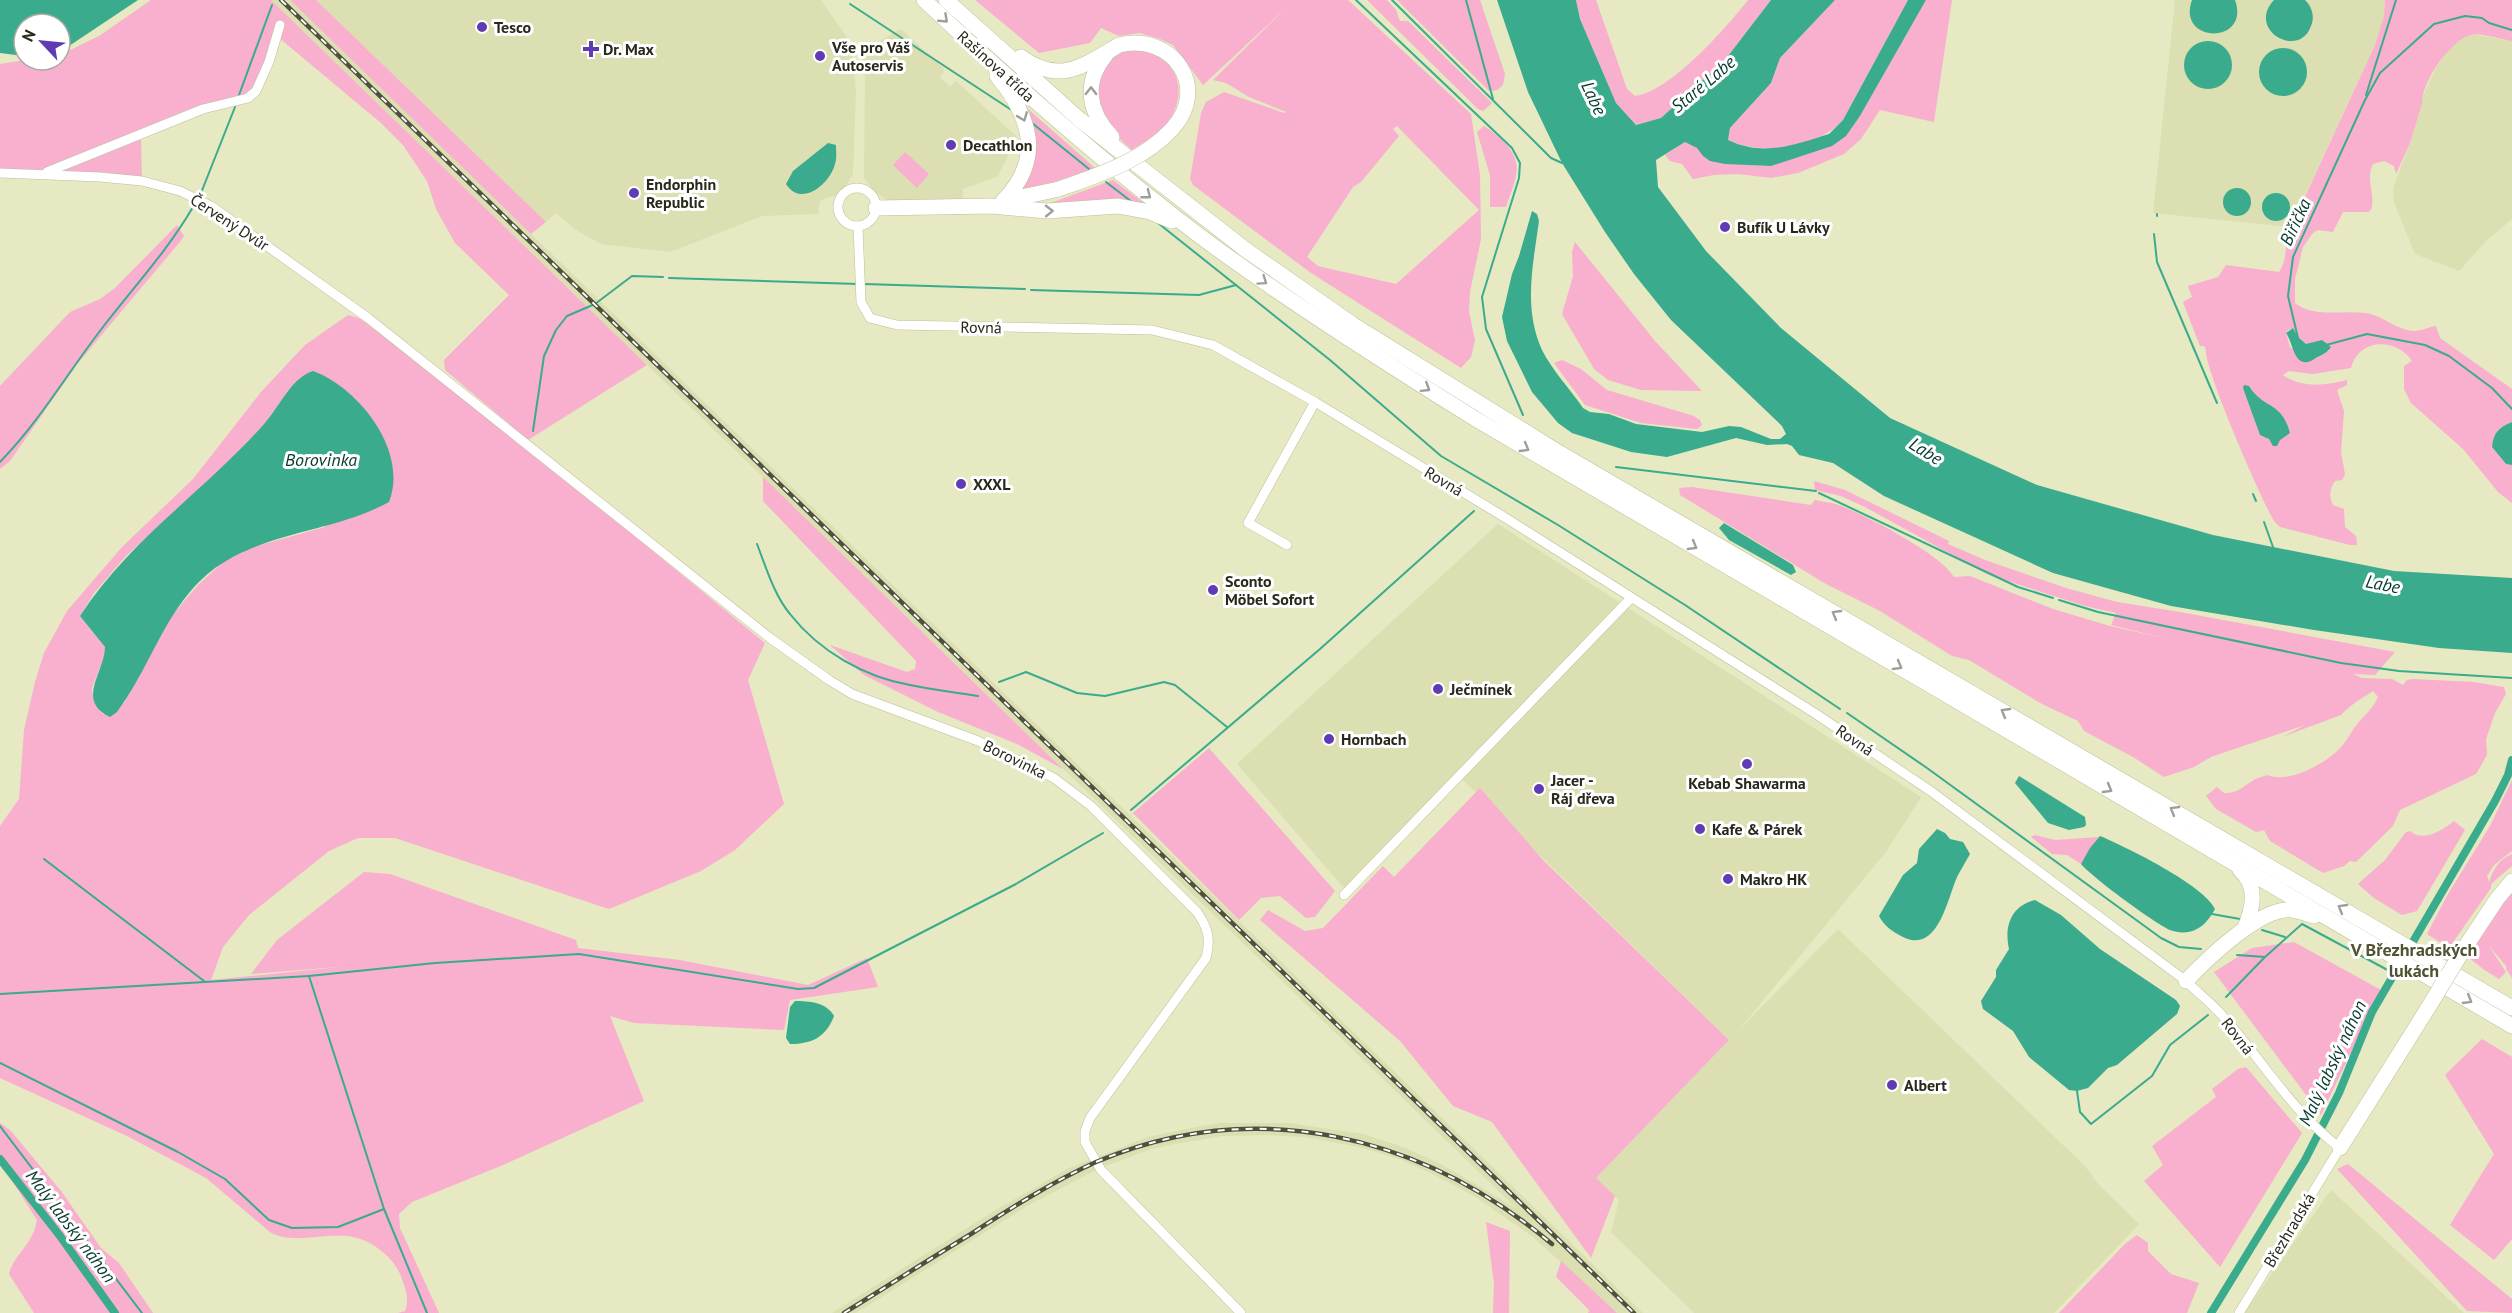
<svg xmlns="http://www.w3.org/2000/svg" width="2512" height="1313" font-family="'PT Sans',sans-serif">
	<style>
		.built { fill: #dbdfb1 }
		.green { fill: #f9afce; fill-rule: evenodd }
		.water { fill: #3aab8d }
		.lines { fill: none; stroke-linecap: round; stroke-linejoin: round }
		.stream { stroke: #3aab8d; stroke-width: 2 }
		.canal { stroke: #3aab8d; stroke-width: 8 }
		.street-casing { stroke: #bcc09a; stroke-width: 10 }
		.primary-casing { stroke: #bcc09a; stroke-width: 16 }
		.street { stroke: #fff; stroke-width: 9 }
		.primary { stroke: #fff; stroke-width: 15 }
		.rail-casing { stroke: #4f503d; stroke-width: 4.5 }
		.rail { stroke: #fff; stroke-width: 2; stroke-dasharray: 7; stroke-linecap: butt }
		.primary-bridge-casing { stroke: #bcc09a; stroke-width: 16; stroke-linecap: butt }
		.primary-bridge { stroke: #fff; stroke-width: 15 }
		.oneway { stroke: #9e9f98 }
		.poi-dot { fill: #603bb3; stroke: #fff; stroke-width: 2 }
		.labels { text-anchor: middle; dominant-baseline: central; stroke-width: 6; stroke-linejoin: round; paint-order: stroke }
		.poi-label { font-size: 16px; font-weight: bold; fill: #28291b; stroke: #fff; text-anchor: start }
		.street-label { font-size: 16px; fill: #28291b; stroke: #fff }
		.water-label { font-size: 18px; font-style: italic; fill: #063a2d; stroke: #fff }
		.neighbourhood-label { font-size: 18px; font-weight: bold; fill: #505231; stroke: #fff }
	</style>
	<rect width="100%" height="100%" fill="#e6e9c2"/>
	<g class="built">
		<path d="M271 0H290L1643 1313H1617L1532 1236 1474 1196 1435 1175 1399 1159 1359 1147 1305 1137 1266 1135 1222 1136 1175 1144 1151 1149 1098 1169 1027 1206 856 1313H832L994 1211 1069 1168 1148 1137 1196 1127 1221 1123H1288L1363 1134 1403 1147 1441 1164 1516 1208Z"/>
		<path d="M316 0H821L846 36 853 61 856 91 853 174 845 187 837 194 820 201 818 214 762 216 670 252 601 244 576 230 556 213 546 222Z"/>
		<path d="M2175 0H2385L2384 16 2375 45 2290 227 2153 213Z"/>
		<path d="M901 29 945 70 940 77 950 87 956 81 1017 137 998 176 963 189 962 200 888 201 875 192 864 178 865 69 862 51Z"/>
		<path d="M2471 34 2512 41V219L2486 241 2459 271 2415 254 2394 202 2393 188 2410 143 2422 104V98L2435 70 2449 47Z"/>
		<path d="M1498 524 1921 797 1886 852 1737 1032 1838 929 2085 1166 2097 1183 2139 1224 2054 1313H1694L1611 1232 1619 1200 1596 1178 1729 1040 1456 773 1344 888 1237 764Z"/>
		<path d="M2331 1190 2464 1313H2244Z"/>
	</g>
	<g class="green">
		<path d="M151 0H271L647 365 528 440 445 370 444 360 509 295 455 243 436 209 427 181 403 145 381 123 278 37 259 88 141 136 142 181 0 173V64L25 60H60V55L99 36Z"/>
		<path d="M290 0H316L546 222 531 234Z"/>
		<path d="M975 0H1348L1471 114 1480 175 1481 239 1470 292 1469 311 1475 341 1471 357 1461 368 1311 273 1193 185 1190 179 1201 113 1206 102 1224 92 1284 113 1286 112 1249 97 1226 83 1213 80 1287 7 1203 85 1173 45 1160 39 1140 33 1119 36 1101 28 1090 43 1039 53ZM1397 126 1479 210 1396 284 1318 266 1307 257 1353 187 1361 182 1399 136 1393 129Z"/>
		<path d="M1367 0H1387L1396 10 1400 21H1408L1492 103 1483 111 1478 109Z"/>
		<path d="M1397 0H1480L1505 74 1503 85 1497 90 1489 91Z"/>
		<path d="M1576 0H1596L1627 89 1635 96C1669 93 1727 27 1748 0H1771L1725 60 1661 118 1636 125 1616 103 1580 19Z"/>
		<path d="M1835 0H1908L1843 120C1818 148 1761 156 1728 140L1730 128 1771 83 1780 58Z"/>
		<path d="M1926 0H1952L1934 122 1880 110 1861 139 1844 154 1798 173 1771 178 1738 174 1714 175 1693 179 1682 164 1670 161 1665 155 1685 142 1698 148 1703 156 1749 165 1771 166 1846 136 1860 116Z"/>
		<path d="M2385 0H2512V41C2503 40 2479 32 2471 35 2450 40 2421 83 2422 104L2410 143 2396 174 2394 166 2384 161 2373 164C2365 179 2376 194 2371 210L2368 212H2343L2333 232 2318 230 2313 233 2303 247 2295 279V303C2313 318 2343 310 2365 313 2382 315 2396 330 2414 331 2422 331 2428 327 2436 326L2440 338 2512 389V422C2499 427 2493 433 2492 447L2506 464 2512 465V503L2498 492 2463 449 2411 403 2404 389V366L2412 361C2397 337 2358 338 2351 368L2313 374 2289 371 2283 375C2301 389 2327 385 2347 380V385L2337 390 2344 411 2341 453 2345 474 2342 480 2335 481C2329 490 2329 496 2333 505L2344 509 2345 527 2356 536 2357 545H2350L2280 527 2274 521C2262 501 2202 364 2206 349L2204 346H2200L2183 302 2192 297 2188 286 2218 277 2226 265 2279 272C2287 260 2287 245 2284 232L2291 227 2375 45 2384 16ZM2293 328 2298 337 2306 344 2314 343 2330 350 2313 360 2290 347 2286 333 2288 330ZM2249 386C2263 409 2282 401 2290 433L2279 440 2248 399 2243 388Z"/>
		<path d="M1128 50C1168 48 1192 82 1171 117 1163 132 1145 141 1132 150 1112 132 1094 116 1096 87 1096 78 1106 66 1110 58Z"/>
		<path d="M1019 101 1095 168 1018 194C1043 152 1037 144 1019 101Z"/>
		<path d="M1484 126C1491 130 1497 136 1503 141 1526 164 1515 180 1506 207H1490V175L1477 132Z"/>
		<path d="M905 152 929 174 917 188 893 165Z"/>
		<path d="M1113 180 1150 208H1037Z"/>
		<path d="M177 225 184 236 179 243 78 363 10 461 0 469V386L70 312 100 299 115 288Z"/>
		<path d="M1575 242 1655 341 1702 391 1641 390 1608 380 1594 369 1562 314 1573 276 1572 252Z"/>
		<path d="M348 315 359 318 482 411 765 643 748 680 784 804 735 850 701 871 609 909 395 838H358L329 851 249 915 223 947 211 980 339 967 251 974 277 940 364 872 390 874 576 940 578 948 680 960 808 985 867 958 878 987 790 1000 784 1030 634 1023 610 1016 644 1101 503 1165 412 1202 399 1214 400 1228 439 1313H398L405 1311C410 1299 405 1288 401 1276 397 1267 392 1260 385 1254 345 1217 309 1250 271 1233L206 1178 129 1137 0 1078V826L19 799 24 730 35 682 44 653 67 611 122 547 193 479 261 392 305 345ZM292 386 325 527 253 547 224 561 198 585 173 614 124 703 103 714 93 696 92 688 105 655V647L80 616 94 593 126 556 224 467 265 423Z"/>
		<path d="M1562 360 1581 369 1607 390 1694 416 1700 420 1702 425 1697 429 1641 423 1585 405 1554 363Z"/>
		<path d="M763 477 1063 769 1017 744 938 712 864 675 830 645 907 672 915 669 916 661 763 501Z"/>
		<path d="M1814 481 1845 490 1949 541 1948 544 1985 560 2066 588 2117 602 2180 612 2395 652 2375 675 2353 674 2362 678 2392 679 2403 685 2407 680 2413 679 2474 682 2504 687 2506 694 2495 713 2486 739 2487 755 2476 774 2400 810 2393 826 2356 862 2350 861 2344 866 2323 873 2270 841 2264 830 2256 832 2216 809 2206 796 2217 787 2224 793C2236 794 2243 787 2252 781 2256 778 2263 777 2267 775 2290 784 2327 763 2342 746 2348 739 2352 730 2358 723 2366 714 2373 708 2378 697L2373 691C2362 698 2349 706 2341 715L2282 737 2305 725 2211 757 2194 767 2164 777 2133 757 2084 731 2078 721 2040 703 1969 660 1952 656 1880 611 1826 584 1680 495 1679 488 1692 487 1811 505 1815 500C1823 502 1831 502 1839 505 1865 515 1941 554 1954 577L1970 576 2053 609 2110 626 2168 639 2111 625 2116 613 2085 606 1989 575 1865 507 1841 496 1815 490Z"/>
		<path d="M1209 748 1335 891 1315 917 1306 918 1280 896 1261 898 1239 920 1133 813Z"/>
		<path d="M2512 780V851L2494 865 2487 876 2489 882C2493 870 2498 860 2512 854V866L2491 884V888L2449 948 2427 934 2448 894 2490 826Z"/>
		<path d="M1480 788 1544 861 1729 1040 1596 1178 1615 1196 1591 1258 1492 1122 1453 1106 1400 1041 1260 920 1268 910 1305 931 1323 928 1383 866 1394 877Z"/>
		<path d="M2454 821 2465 830 2417 911 2402 915 2374 898 2358 884 2385 860 2406 832 2410 831C2423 843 2443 830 2454 821Z"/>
		<path d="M2035 835 2055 840 2099 837 2081 864 2067 855 2052 854 2031 837Z"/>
		<path d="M2512 889V978L2506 969V966L2489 946 2506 972 2499 979 2483 969 2468 957 2505 900H2507L2505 898Z"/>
		<path d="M2294 942 2381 990 2321 1115 2214 972 2252 948Z"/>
		<path d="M2482 1039 2512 1057V1239L2494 1260 2450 1225 2494 1154 2445 1075Z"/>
		<path d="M2246 1067 2302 1133 2220 1267 2144 1181 2163 1165 2152 1146 2216 1097 2212 1089 2238 1069Z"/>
		<path d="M0 1123 10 1130 61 1191 101 1248 119 1263 153 1313H34L9 1274C14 1254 33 1245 37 1220L0 1162Z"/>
		<path d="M2348 1164 2512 1299V1313L2467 1311 2337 1169Z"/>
		<path d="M1486 1222 1510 1231 1509 1313H1493L1494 1284Z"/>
		<path d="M2137 1235 2148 1243V1251L2171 1274 2199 1283 2187 1313H2059L2125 1244Z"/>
		<path d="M1561 1261 1617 1313H1588L1589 1310 1556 1277Z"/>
	</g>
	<g class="water">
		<path d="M0 0H138L69 46 60 49V24H24V56L0 53Z"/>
		<path d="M1497 0H1576L1580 19 1616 103 1636 125 1661 118 1725 60 1771 0H1835L1780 58 1771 83 1730 128 1728 140C1764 157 1794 145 1829 134L1843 120 1908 0H1926L1860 116 1846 136 1832 146 1771 166 1725 164 1710 161 1703 156 1697 148 1685 142 1656 160 1658 187 1706 251 1781 328 1890 418 2037 485 2213 535 2394 571 2512 578V653L2439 648 2314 630 2171 606 2053 573 1884 496 1833 463 1799 455 1792 446 1787 444 1767 445 1736 438 1667 457 1631 452 1572 433 1558 423 1532 392 1507 341 1502 317 1512 274 1519 256 1532 211 1537 214 1539 221C1533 265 1523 308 1542 350 1552 370 1570 389 1583 408L1590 412 1609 414 1636 424 1702 432 1729 426 1741 427 1771 439H1780L1786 434 1782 426 1671 320 1634 274 1605 232 1562 163 1528 92Z"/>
		<path d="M2192 0H2235C2251 45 2176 44 2192 0Z"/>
		<path d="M2274 0H2305C2312 7 2315 16 2311 26 2299 60 2246 30 2274 0Z"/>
		<circle cx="2208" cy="65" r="24"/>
		<circle cx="2283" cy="72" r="24"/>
		<path d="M828 143 836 145C836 151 837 159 835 164 830 184 801 208 786 184L793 171Z"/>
		<circle cx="2237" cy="202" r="14"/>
		<circle cx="2276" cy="207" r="14"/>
		<path d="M2293 328 2298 337 2306 344 2322 340 2331 347C2328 352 2322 355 2316 358 2294 373 2294 344 2286 333Z"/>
		<path d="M313 371C359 388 409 451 389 502 338 530 276 531 226 561 169 594 154 663 117 712L110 717C75 700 105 672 105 647L80 616C129 540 205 491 264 424 280 406 291 378 313 371Z"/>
		<path d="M2244 385 2249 386C2263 409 2282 401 2290 433L2280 440 2277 446H2273L2269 439 2260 435 2243 388Z"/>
		<path d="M2512 422V465L2506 464 2492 447C2493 433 2499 427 2512 422Z"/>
		<path d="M1724 523 1793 565 1796 572 1791 575 1729 540 1719 528Z"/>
		<path d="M2019 776 2085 817 2086 825 2084 827 2069 830 2048 823 2015 783Z"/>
		<path d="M1937 829 1945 833 1950 839 1963 842 1970 854C1966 861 1962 868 1958 875 1948 895 1939 955 1903 937 1893 932 1884 926 1879 916L1903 875 1917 863 1919 849Z"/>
		<path d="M2100 836C2126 847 2204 885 2215 909 2209 920 2201 930 2188 932 2183 933 2175 932 2170 930 2153 922 2093 878 2081 864L2090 848Z"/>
		<path d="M2035 900 2061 915 2100 949 2176 1000 2180 1006 2177 1014 2117 1065 2108 1068 2088 1088 2077 1091 2069 1090 2029 1057 2013 1031 1983 1009 1981 1001 1996 977V970L2009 949C2004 926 2011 906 2035 900Z"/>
		<path d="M795 1001C809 1001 826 1002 834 1016 826 1037 812 1044 790 1044L786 1038 790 1007Z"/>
	</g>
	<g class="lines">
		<g class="stream">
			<path d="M1356 0 1512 148 1520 163 1519 178 1482 297 1486 329 1523 415"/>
			<path d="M1392 0 1551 158 1562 163"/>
			<path d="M1466 0 1493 99"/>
			<path d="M850 4 1013 111"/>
			<path d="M1899 45 1905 34"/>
			<path d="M239 95 272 5"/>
			<path d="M2366 95 2396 0"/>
			<path d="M1032 123 1089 169"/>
			<path d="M1106 182 1132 202"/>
			<path d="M201 193 235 107"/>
			<path d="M2157 216V214"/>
			<path d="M1158 223 1330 360 1441 456 1558 525 1685 605 1840 709"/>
			<path d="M2154 234 2157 262 2217 403"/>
			<path d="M669 278 858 284"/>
			<path d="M864 284 1025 289"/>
			<path d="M1031 290 1199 295 1236 285"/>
			<path d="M2298 338 2288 296 2293 257 2365 100 2380 73 2434 24 2465 16 2482 18 2489 23 2512 30"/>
			<path d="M2326 345 2367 334 2425 345 2449 356 2492 388 2512 409"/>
			<path d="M533 431 544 356 556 330 567 316 595 304 632 276 663 277"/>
			<path d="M0 462C40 421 68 372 103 327 133 288 168 250 193 207"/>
			<path d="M1616 467 1816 491"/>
			<path d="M1819 493 2018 587 2053 598"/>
			<path d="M2253 494 2256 501"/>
			<path d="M2264 522 2273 547"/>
			<path d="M757 544C766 567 774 595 790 614 819 651 864 677 910 685 933 690 955 692 978 696"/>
			<path d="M2059 600 2098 612 2341 663 2399 671 2512 678"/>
			<path d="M999 682 1026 672 1077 693 1105 696 1164 682 1175 685 1227 727"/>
			<path d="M1847 713 1927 768 2161 938 2179 947 2201 949"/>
			<path d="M1131 810 1320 649 1474 511"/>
			<path d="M44 859 204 981"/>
			<path d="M2212 914 2240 919"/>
			<path d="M2262 930 2285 937"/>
			<path d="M2237 955 2265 957 2302 924 2395 974"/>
			<path d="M0 994 309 976"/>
			<path d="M2226 997 2264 958"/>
			<path d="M0 1063 178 1152 225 1179 269 1220 292 1228 338 1227 384 1209 309 976 435 963 579 954 798 989 814 988 1016 884 1103 833"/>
			<path d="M2077 1091 2080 1112 2091 1124 2152 1076 2170 1045 2208 1015"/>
			<path d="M0 1126 142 1313"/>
			<path d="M384 1209 427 1313"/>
		</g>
		<g class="canal">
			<path d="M0 1159 60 1236 115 1313"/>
			<path d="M2211 1313 2305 1160 2339 1093 2372 1012 2495 801 2508 775 2512 760"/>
		</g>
		<g class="street-casing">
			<g id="street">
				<path d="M47 172 203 109 248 98 256 91 269 62 280 25"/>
				<path d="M0 173 100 177 142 181 180 191 211 206 368 318 770 638 829 680 852 694 978 741 1054 778 1091 806 1197 912C1208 928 1211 939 1206 958L1090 1118 1085 1131V1142L1101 1170 1241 1313"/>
				<circle cx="857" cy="207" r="19"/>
				<path d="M858 226 861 302 870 318 897 325 1152 330 1213 345 1315 402 1509 520 1816 714 1932 792 2186 981C2197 992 2210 1002 2220 1013 2261 1058 2291 1111 2340 1148L2239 1313"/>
				<path d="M1287 545 1248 523 1315 402"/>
				<path d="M1344 895 1631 598"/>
			</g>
		</g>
		<g class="primary-casing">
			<g id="primary">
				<path d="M924 0C1017 87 1113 172 1216 248 1299 308 1387 364 1474 418L2512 1026"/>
				<path d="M946 0 1079 119 1145 171 1246 250 1352 324 1558 452 2512 1008"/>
				<path d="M1106 55C1083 82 1088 112 1112 137"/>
				<path d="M1021 57C1060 85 1083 66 1119 45"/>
				<path d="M997 76C1031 117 1044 159 1003 201"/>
				<path d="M1003 201 1059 189"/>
				<path d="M876 208 991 206 1047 211 1118 206 1150 212 1172 221"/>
				<path d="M2240 870C2258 886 2253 907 2245 928"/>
				<path d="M2460 955 2497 899 2512 881"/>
				<path d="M2186 981C2206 960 2261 906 2292 910 2299 911 2307 914 2314 916"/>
				<path d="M2340 1148 2428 1008"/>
			</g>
		</g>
		<use href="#street" class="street"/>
		<use href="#primary" class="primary"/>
		<g class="rail-casing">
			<g id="rail">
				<path d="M281 0 1634 1313"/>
				<path d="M844 1313C886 1287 928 1260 971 1234 1011 1208 1052 1182 1096 1162 1256 1094 1422 1135 1552 1244"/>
			</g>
		</g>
		<use href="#rail" class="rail"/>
		<g class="primary-bridge-casing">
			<g id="primary-bridge">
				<path d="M1059 189C1098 175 1143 161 1172 129 1211 87 1172 32 1119 45"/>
				<path d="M2428 1008 2460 955"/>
			</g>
		</g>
		<use href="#primary-bridge" class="primary-bridge"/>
	</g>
	<defs><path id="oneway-chevron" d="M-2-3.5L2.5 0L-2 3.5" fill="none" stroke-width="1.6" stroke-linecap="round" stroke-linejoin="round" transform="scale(1.5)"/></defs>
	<g class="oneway">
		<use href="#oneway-chevron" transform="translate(944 19) rotate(43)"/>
		<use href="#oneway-chevron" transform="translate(1091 91) rotate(-89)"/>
		<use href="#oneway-chevron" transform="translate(1023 117) rotate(69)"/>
		<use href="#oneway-chevron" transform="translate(1147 195) rotate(38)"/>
		<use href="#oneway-chevron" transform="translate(1049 211) rotate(-1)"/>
		<use href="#oneway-chevron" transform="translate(1263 281) rotate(35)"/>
		<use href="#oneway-chevron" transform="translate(1426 388) rotate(32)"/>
		<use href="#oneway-chevron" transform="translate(1525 448) rotate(30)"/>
		<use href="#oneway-chevron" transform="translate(1693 546) rotate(30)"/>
		<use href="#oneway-chevron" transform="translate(1836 614) rotate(-150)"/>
		<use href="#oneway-chevron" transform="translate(1898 666) rotate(30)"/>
		<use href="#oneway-chevron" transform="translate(2005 712) rotate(-150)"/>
		<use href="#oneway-chevron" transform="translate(2108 789) rotate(30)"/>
		<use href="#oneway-chevron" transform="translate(2174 810) rotate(-150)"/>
		<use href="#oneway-chevron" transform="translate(2342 908) rotate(-150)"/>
		<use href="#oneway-chevron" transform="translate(2468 1000) rotate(31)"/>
	</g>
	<g class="poi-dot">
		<circle cx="482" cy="27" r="6"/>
		<path d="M588 40h6v6h6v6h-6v6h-6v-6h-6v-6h6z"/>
		<circle cx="820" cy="56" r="6"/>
		<circle cx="951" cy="145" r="6"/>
		<circle cx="634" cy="193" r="6"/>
		<circle cx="1725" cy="227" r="6"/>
		<circle cx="961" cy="484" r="6"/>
		<circle cx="1213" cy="590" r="6"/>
		<circle cx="1438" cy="689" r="6"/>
		<circle cx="1329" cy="739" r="6"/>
		<circle cx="1747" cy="764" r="6"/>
		<circle cx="1539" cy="789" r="6"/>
		<circle cx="1700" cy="829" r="6"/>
		<circle cx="1728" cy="879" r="6"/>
		<circle cx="1892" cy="1085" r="6"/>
	</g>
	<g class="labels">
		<g class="poi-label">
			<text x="494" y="27">Tesco</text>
			<text x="832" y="47">Vše pro Váš<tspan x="832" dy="18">Autoservis</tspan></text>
			<text x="603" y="49">Dr. Max</text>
			<text x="963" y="145">Decathlon</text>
			<text x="646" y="184">Endorphin<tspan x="646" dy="18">Republic</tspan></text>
			<text x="1737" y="227">Bufík U Lávky</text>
			<text x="973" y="484">XXXL</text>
			<text x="1225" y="581">Sconto<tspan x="1225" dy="18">Möbel Sofort</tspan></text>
			<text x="1450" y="689">Ječmínek</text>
			<text x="1341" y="739">Hornbach</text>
			<text x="1551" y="780">Jacer -<tspan x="1551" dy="18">Ráj dřeva</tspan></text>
			<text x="1747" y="783" text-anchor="middle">Kebab Shawarma</text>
			<text x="1712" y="829">Kafe &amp; Párek</text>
			<text x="1740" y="879">Makro HK</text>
			<text x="1904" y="1085">Albert</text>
		</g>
		<g class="street-label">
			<text transform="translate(996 66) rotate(42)">Rašínova třída</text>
			<text transform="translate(230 222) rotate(33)">Červený Dvůr</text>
			<text transform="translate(981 327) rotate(1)">Rovná</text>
			<text transform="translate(1444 481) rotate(31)">Rovná</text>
			<text transform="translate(1855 740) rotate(34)">Rovná</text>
			<text transform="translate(1015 759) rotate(26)">Borovinka</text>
			<text transform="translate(2238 1036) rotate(52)">Rovná</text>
			<text transform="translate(2289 1230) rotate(-59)">Březhradská</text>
		</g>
		<g class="water-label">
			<text transform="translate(1703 84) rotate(-40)">Staré Labe</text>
			<text transform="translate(1594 98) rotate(65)">Labe</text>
			<text transform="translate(2295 222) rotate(-65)">Biřička</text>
			<text transform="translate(1926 451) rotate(32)">Labe</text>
			<text x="321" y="459">Borovinka</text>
			<text transform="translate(2383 584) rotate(11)">Labe</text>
			<text transform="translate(2332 1063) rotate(-65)">Malý labský náhon</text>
			<text transform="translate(71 1226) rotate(53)">Malý labský náhon</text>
		</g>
		<g class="neighbourhood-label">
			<text x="2414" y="949">V Březhradských<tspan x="2414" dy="21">lukách</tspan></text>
		</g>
	</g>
	<g transform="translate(42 42) rotate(296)"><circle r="28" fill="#ffffff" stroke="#a9a9a4" stroke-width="1.5"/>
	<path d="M0-4.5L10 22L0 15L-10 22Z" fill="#603bb3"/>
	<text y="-9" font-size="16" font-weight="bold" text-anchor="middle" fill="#28291b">N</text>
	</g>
</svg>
